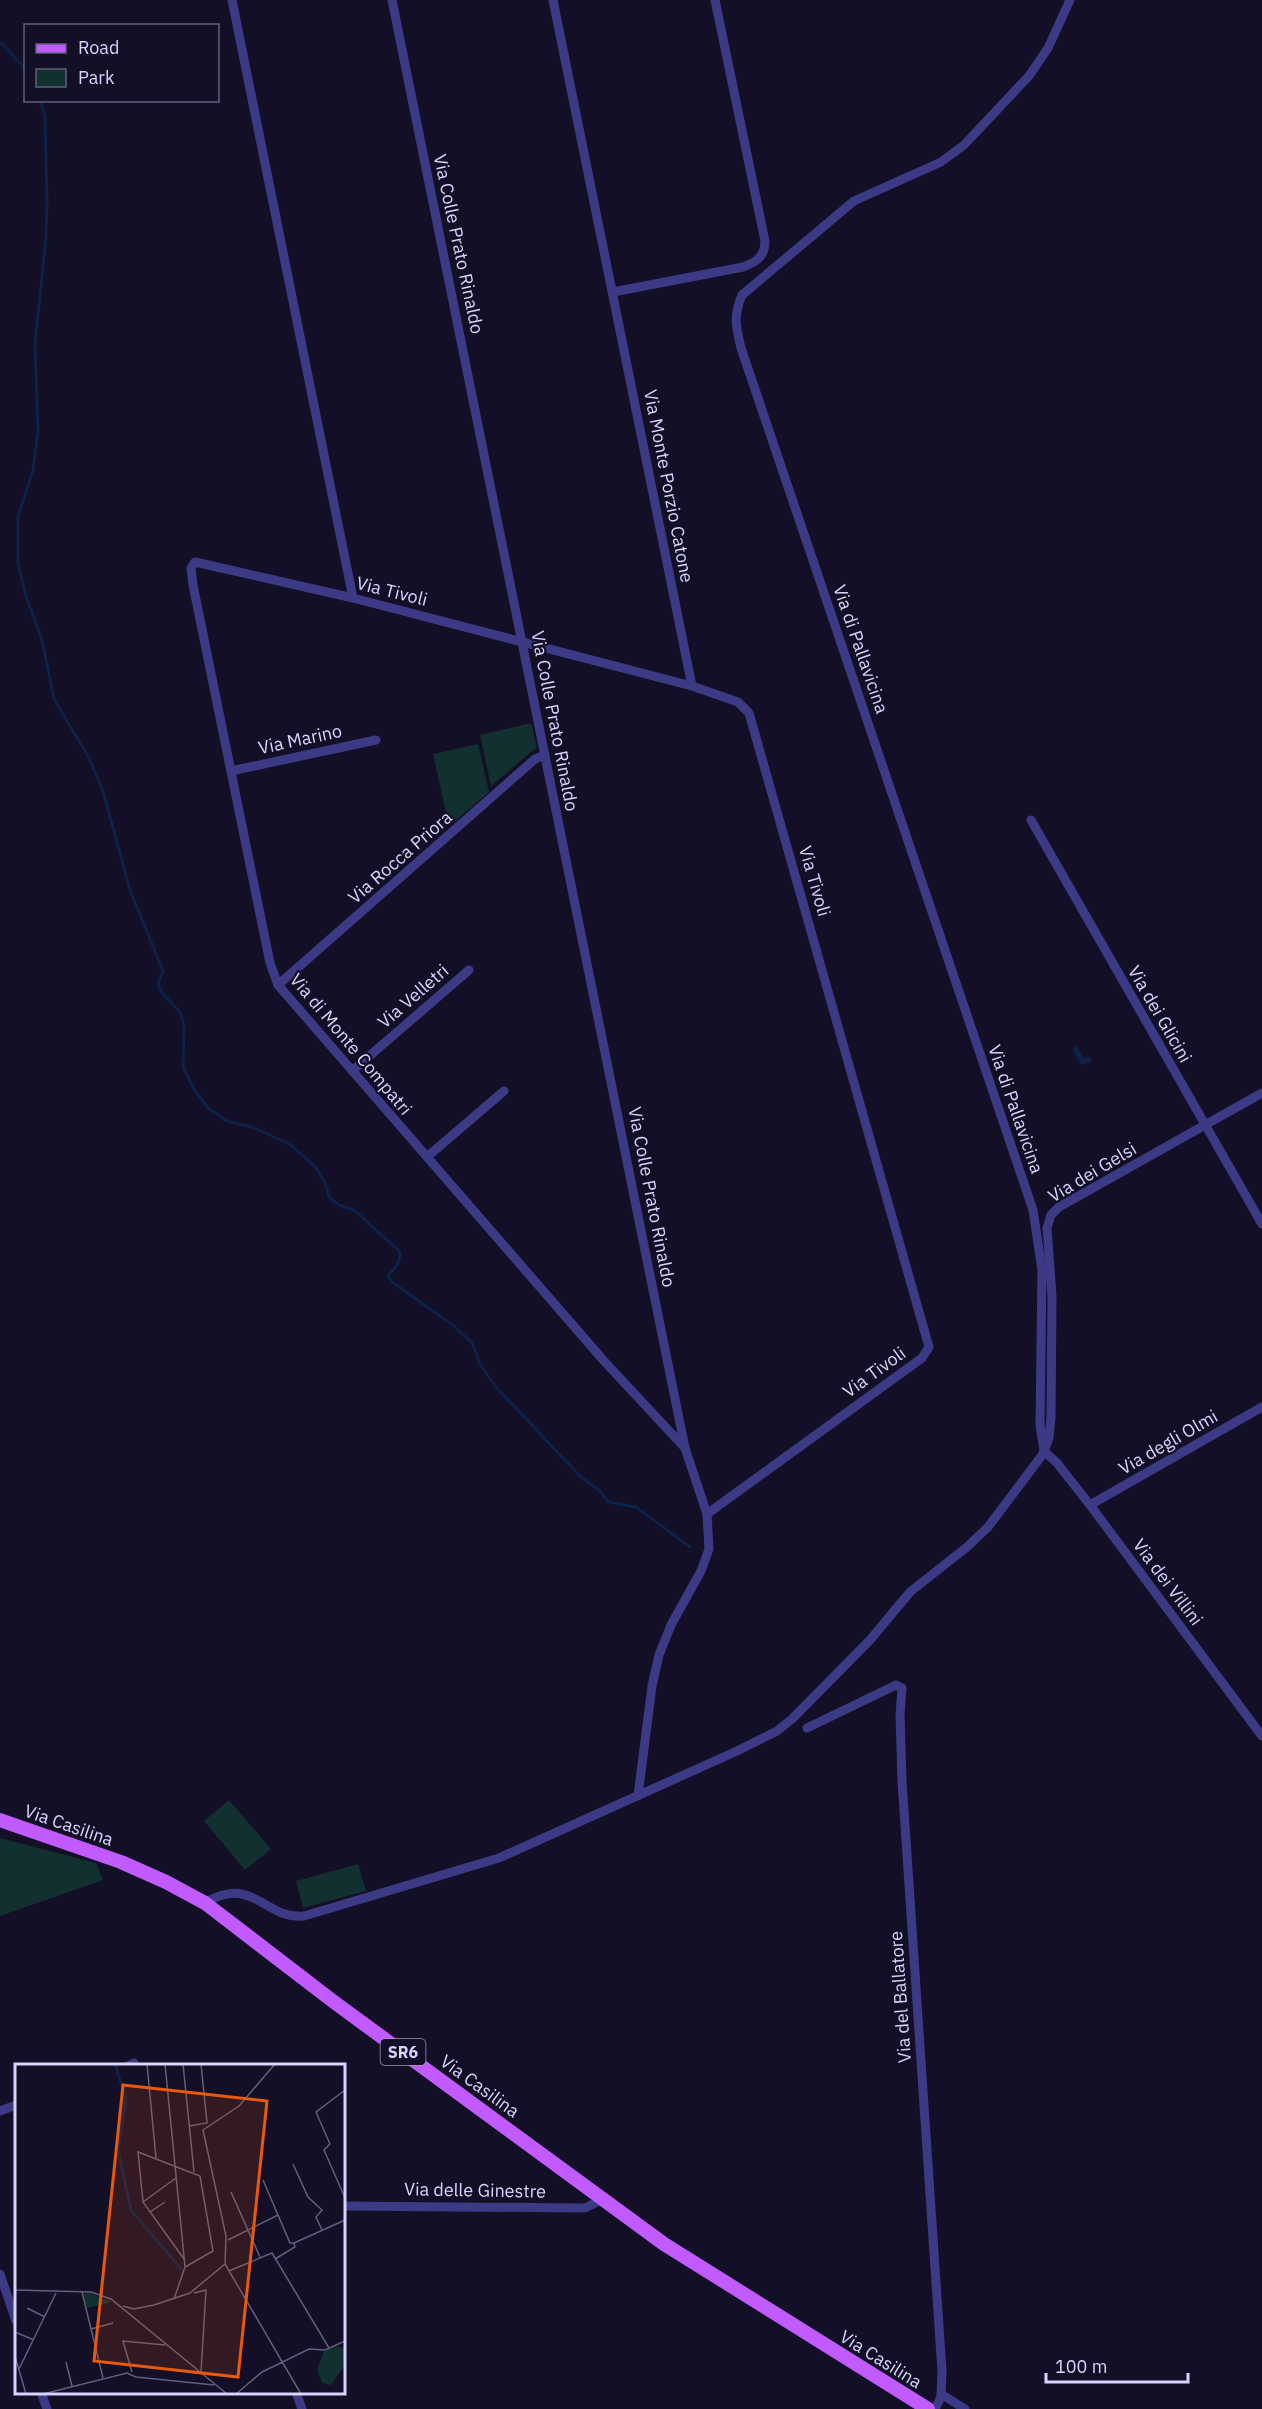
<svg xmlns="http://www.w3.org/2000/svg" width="1262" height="2409" font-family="'IBM Plex Sans',sans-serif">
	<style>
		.green { fill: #12302f }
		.water { fill: #0c2248 }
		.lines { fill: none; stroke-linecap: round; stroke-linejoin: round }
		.stream { stroke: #0c2248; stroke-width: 3 }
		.minor { stroke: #3d3a85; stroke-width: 9 }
		.primary { stroke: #c25bff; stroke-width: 14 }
		.labels { text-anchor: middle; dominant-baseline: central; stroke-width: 4.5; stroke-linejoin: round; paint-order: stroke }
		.shield { fill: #130f26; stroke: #9e99be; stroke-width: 1.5 }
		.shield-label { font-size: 16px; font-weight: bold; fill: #d9d4ff }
		.street-label { font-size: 18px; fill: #d9d4ff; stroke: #130f26 }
		.inset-river { fill: none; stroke: #0c2248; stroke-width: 3 }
		.inset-road { fill: none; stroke: #625e7d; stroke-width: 1.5 }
		.view { fill: #e8590c; fill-opacity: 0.15; stroke: #e8590c; stroke-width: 3 }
		.inset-edge { fill: none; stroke: #d9d4ff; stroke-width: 3 }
	</style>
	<rect width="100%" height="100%" fill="#130f26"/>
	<g class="green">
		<path d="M531 723 537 747 491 786 480 735Z"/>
		<path d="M478 744 489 792 449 826 433 754Z"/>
		<path d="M229 1800 271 1849 245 1870 204 1821Z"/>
		<path d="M0 1838 96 1863 103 1880 0 1916Z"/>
		<path d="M358 1864 366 1891 303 1908 296 1881Z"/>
	</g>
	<path class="water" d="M1077 1046 1083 1058 1090 1057 1092 1062 1081 1065 1072 1049Z"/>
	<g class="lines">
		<g class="stream">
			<path d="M0 42 26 69"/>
			<path d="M40 100 45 116 47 201 46 238 35 343 38 431 33 470 18 517V563L26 596 42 640 54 699 89 758 103 791 130 890 163 971 158 984 162 993 181 1013 184 1027 183 1067 194 1089 208 1108 227 1121 255 1128 291 1145 316 1168 325 1182 329 1197 339 1205 354 1210 400 1252C400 1263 396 1268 388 1275L392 1282 454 1326 472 1343 481 1366 496 1387 581 1477 600 1491 608 1502 636 1507 690 1547"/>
		</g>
		<g class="minor">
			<path d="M232 0 353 598"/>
			<path d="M392 0 685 1448 707 1514 709 1549 701 1571 671 1625 659 1655 652 1686 638 1796"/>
			<path d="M553 0 692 686"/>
			<path d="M613 292 743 267C756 262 765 257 765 241L715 0"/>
			<path d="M231 771 376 740"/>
			<path d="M1031 820 1262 1224"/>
			<path d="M278 985 535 759 545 755"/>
			<path d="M352 1071 469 970"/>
			<path d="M427 1157 504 1091"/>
			<path d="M685 1448 604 1361 278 985 270 963 193 585 191 568 195 562 353 598 692 686 738 702 749 713 929 1347 922 1358 707 1514"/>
			<path d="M1044 1451 1040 1425 1042 1270 1033 1210 741 348C736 327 733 316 742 295L854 201 941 162 964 145 1029 76 1048 48 1070 0"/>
			<path d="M1044 1451 1057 1463 1090 1505 1262 1736"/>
			<path d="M1090 1505 1262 1407"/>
			<path d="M807 1728 896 1685 902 1688 900 1715 902 1781 942 2371 941 2397 935 2409"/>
			<path d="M205 1903C254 1874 264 1920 304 1916L499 1858 737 1751 777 1731 792 1719 870 1640 910 1592 967 1547 988 1527 1043 1454 1049 1438 1051 1418 1052 1296 1047 1228 1051 1215 1059 1207 1262 1093"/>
			<path d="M128 2066 134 2063"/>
			<path d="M0 2111 16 2105"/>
			<path d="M344 2206 585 2208 603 2199"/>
			<path d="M0 2274 16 2321"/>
			<path d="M41 2392 47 2409"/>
			<path d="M296 2392 302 2409"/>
			<path d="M941 2394 965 2409"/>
		</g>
		<path class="primary" d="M0 1820 121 1862 166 1882 205 1903 334 2002 664 2244 928 2409"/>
	</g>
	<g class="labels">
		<rect class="shield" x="380.5" y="2039" width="45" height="26" rx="4.5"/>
		<g class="shield-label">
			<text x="403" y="2052">SR6</text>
		</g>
		<g class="street-label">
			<text transform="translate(459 244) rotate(78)">Via Colle Prato Rinaldo</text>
			<text transform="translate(669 486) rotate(79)">Via Monte Porzio Catone</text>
			<text transform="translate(392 591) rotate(14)">Via Tivoli</text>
			<text transform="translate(861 649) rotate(71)">Via di Pallavicina</text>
			<text transform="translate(555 721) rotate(79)">Via Colle Prato Rinaldo</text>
			<text transform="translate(300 739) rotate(-12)">Via Marino</text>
			<text transform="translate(400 857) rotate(-41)">Via Rocca Priora</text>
			<text transform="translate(815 881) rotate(74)">Via Tivoli</text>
			<text transform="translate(413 996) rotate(-41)">Via Velletri</text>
			<text transform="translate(1160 1014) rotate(60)">Via dei Glicini</text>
			<text transform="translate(351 1044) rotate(50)">Via di Monte Compatri</text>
			<text transform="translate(1016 1109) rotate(71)">Via di Pallavicina</text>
			<text transform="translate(1092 1172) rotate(-31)">Via dei Gelsi</text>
			<text transform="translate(652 1197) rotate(79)">Via Colle Prato Rinaldo</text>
			<text transform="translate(874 1372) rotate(-36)">Via Tivoli</text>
			<text transform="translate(1168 1442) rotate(-30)">Via degli Olmi</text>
			<text transform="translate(1168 1582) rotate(53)">Via dei Villini</text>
			<text transform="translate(69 1825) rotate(19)">Via Casilina</text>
			<text transform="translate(900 1997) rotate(-94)">Via del Ballatore</text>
			<text transform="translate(480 2086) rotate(36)">Via Casilina</text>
			<text transform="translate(475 2190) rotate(1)">Via delle Ginestre</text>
			<text transform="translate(881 2359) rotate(32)">Via Casilina</text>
		</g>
	</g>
	<g transform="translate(15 2064)">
		<rect width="330" height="330" fill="#130f26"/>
		<path d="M74 229 97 238 72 244 68 230ZM321 282 330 284V301L316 321 307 319 302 305 309 287Z" fill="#12302f"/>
		<path class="inset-river" d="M100 0 111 35 103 86 116 146 167 206"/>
		<path class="inset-road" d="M132 0 141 94M150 0 170 203 159 235M168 0 179 108M330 26 301 48 315 80 309 86 330 134M174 62 192 59 186 0M278 100 293 133 307 146 301 153 307 166M248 116 275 179H279M216 128 245 193M128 138 161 114M135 148 150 138M213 176 263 151M279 179 330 156M169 195 128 138 123 88 185 112 198 187 170 203M260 195 280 183 279 179M210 200 211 172 188 66 224 42 260 0M210 200 286 330M214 207 257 189 314 284M0 226 76 228 96 235 212 330M67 228 88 314M179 229 191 226 186 308M108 242 119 245 139 241 175 229 210 200M12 244 30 253M76 265 98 259M0 268 19 276M0 292 11 330M51 298 57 322M4 305 41 229M117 308 108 277 150 281M28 330 112 309 121 313 199 321M221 330 247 308 294 285 310 286 330 277"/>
		<path class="view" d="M108 21 252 37 223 313 79 297Z"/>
		<rect width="330" height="330" class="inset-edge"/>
	</g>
	<rect x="24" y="24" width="195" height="78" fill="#130f26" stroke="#625e7d" stroke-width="1.5"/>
	<rect x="36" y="44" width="30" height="9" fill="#c25bff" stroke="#625e7d" stroke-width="1.5"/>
	<text x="78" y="54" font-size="18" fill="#d9d4ff">Road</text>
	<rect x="36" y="69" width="30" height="18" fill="#12302f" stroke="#625e7d" stroke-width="1.5"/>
	<text x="78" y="84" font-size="18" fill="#d9d4ff">Park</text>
	<path d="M1046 2373v9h142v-9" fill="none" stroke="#d9d4ff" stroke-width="3"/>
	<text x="1055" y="2373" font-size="18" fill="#d9d4ff" stroke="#130f26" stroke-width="4.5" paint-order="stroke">100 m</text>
</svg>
